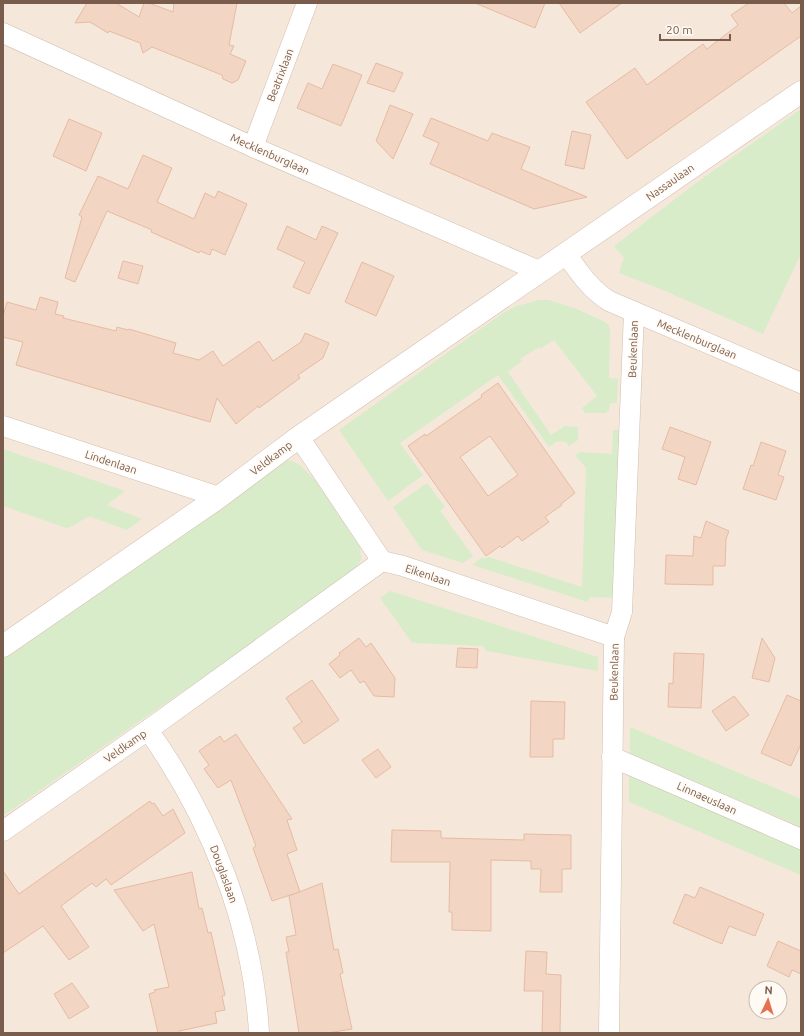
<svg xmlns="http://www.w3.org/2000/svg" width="804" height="1036" font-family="Ubuntu,sans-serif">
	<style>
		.residential { fill: #f5e8da; fill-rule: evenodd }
		.green { fill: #d8ecc9 }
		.building { fill: #f3d5c3; stroke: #e6bba3; fill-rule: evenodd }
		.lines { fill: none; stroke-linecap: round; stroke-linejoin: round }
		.street-casing { stroke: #d1beb0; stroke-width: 21 }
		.secondary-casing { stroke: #d6c0b0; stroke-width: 23 }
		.street { stroke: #fff; stroke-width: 20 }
		.secondary { stroke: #fff; stroke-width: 22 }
		.labels { text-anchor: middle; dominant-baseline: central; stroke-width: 3; stroke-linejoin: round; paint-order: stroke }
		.street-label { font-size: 11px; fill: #7a5c4d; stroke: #fffaf3 }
	</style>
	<rect width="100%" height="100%" fill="#fdf6ec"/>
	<path class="residential" d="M3 3H801V1033H3ZM756 988H780V1012H756Z"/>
	<g class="green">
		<path d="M801 109V254L763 334 663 290 619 273 624 258 614 246 696 183Z"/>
		<path d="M539 300H549L577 309 603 321 608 324 610 329 609 378 618 379 617 403H610L609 411H607V413H585L582 408 597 396 554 340 540 349 539 347 520 359 522 361 508 372 551 435 565 426 578 427V440L569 446 566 442 557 441 549 447 498 375 400 443 423 475 388 501 339 430 503 313 516 306Z"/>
		<path d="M613 430H621L616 598 589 597 588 602 472 565 483 557 484 559 489 557 582 587 586 468 575 455 581 452 612 454Z"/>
		<path d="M3 449 125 491 107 505 142 519 127 530 91 517C81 518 75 527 66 528L3 506Z"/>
		<path d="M289 460 300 465 315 480 360 547 361 560 353 572 328 591 3 816V657L269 469Z"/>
		<path d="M427 483 445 507 440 511 473 556 463 563 422 550 393 507Z"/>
		<path d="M390 591 598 657V671L486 651 483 646 412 643 380 598Z"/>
		<path d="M630 727 801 799V827L630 754Z"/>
		<path d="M629 771 801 846V875L629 802Z"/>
	</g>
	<g class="building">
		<path d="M87 3H116L139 17 144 3H149L173 12 174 3H237L229 45 234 46 230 54 246 61 238 80 232 83 223 79 222 75 152 47 143 53 140 43 109 31 108 33 90 22 75 23Z"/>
		<path d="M475 3H545L535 28Z"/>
		<path d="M559 3H622L580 33Z"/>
		<path d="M749 3H784L792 13 801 6V36L627 159 586 102 635 68 647 85 703 44 707 49 738 25 731 15Z"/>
		<path d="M376 63 403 73 394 92 367 83Z"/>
		<path d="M333 64 362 75 341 126 297 108 308 83 322 89Z"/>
		<path d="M390 105 413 114 393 159 376 141Z"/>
		<path d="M431 118 488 141 492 133 530 147 521 169 587 197 534 209 430 164 439 143 423 136Z"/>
		<path d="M69 119 102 133 86 171 53 156Z"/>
		<path d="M572 131 591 135 584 169 565 165Z"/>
		<path d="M143 155 172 168 157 202 194 219 205 193 215 198 218 191 247 204 225 255 212 249 210 255 200 251 199 253 151 232 152 230 107 211 75 282 65 278 82 217 79 215 98 176 128 189Z"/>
		<path d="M287 226 316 240 322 226 338 233 309 294 293 287 305 262 277 249Z"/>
		<path d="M123 261 143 266 138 284 118 278Z"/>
		<path d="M362 262 394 276 376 316 345 302Z"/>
		<path d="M40 297 58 302 55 314 64 316 63 318 116 331 117 327 128 330 129 329 176 343 173 353 199 360 213 351 223 366 259 341 273 361 301 342 305 333 329 343 323 358 298 375 300 378 259 408 258 406 236 424 217 398 210 422 16 365 23 342 3 337V316L7 302 36 310Z"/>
		<path d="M498 383 575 493 561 504 562 505 545 517 549 522 522 541 518 536 502 548 500 546 486 556 408 446 425 434 426 436 482 397 481 395ZM490 436 518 475 488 496 460 457Z"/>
		<path d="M670 427 711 442 696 485 678 479 685 457 662 449Z"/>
		<path d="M761 442 786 451 778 475 784 477 776 500 743 489 751 465 753 466Z"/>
		<path d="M706 521 729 531 726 539 725 566H713V585L665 584 666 555 693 556 694 536 701 538Z"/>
		<path d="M359 638 366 647 371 643 395 678 394 697 374 696 364 681 360 683 351 670 340 678 329 664 340 655 339 653Z"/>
		<path d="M762 638 775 658 769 682 752 678Z"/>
		<path d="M458 648 478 649 477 668 456 667Z"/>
		<path d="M674 653 704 654 701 708 668 707 669 683 673 684Z"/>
		<path d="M312 680 339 720 304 744 293 728 302 722 286 698Z"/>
		<path d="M787 695 801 701V744L791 766 761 753Z"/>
		<path d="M734 696 749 715 726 731 712 711Z"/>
		<path d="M531 701 565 702 564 739H553V757H530Z"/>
		<path d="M236 734 292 819 287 820 297 850 287 854 300 892 272 901 253 848 256 846 231 780 218 788 204 769 209 765 199 751 220 736 224 742Z"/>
		<path d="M378 749 391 767 376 778 362 760Z"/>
		<path d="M150 801 152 804 154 803 163 816 173 809 185 833 111 885 106 879 96 887 92 883 61 906 89 947 69 960 43 926 3 953V871L19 894Z"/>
		<path d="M392 830 441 831V838L524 840V834L571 835V869H562V892H540L541 869H531V861L491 860V931L452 930V912H449L450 862H391Z"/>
		<path d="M192 872 199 909 202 908 208 933 211 932 225 995 222 996 225 1010 215 1012 217 1023 179 1031V1033H158L149 994 155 992 154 990 169 987 154 924 143 931 114 890Z"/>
		<path d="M322 883 334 950 338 949 343 973 340 974 352 1029 328 1033H299L286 952H289L286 937 296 935 289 896Z"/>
		<path d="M700 887 764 914 755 936 729 926 722 944 673 923 685 894 695 898Z"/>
		<path d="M778 941 801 951V974L792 970 789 977 767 966Z"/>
		<path d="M526 951 547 952 546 974 561 975 560 1033H542L543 991H524Z"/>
		<path d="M72 983 89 1007 69 1019 54 994Z"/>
	</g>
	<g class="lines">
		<g class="street-casing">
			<g id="street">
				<path d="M3 33 253 147 539 271"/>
				<path d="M253 147 307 3"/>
				<path d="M566 254C579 272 590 289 609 301L801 383"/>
				<path d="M3 426 219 497"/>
				<path d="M299 437 382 561 403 566 614 637"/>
				<path d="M148 730C211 818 253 925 259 1033"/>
				<path d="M612 757 801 839"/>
				<path d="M3 831 148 730 382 561"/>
				<path d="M609 1033 614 637 622 612 634 312"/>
			</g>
		</g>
		<g class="secondary-casing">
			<path id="secondary" d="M3 646 219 497 299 437 801 92"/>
		</g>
		<use href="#street" class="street"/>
		<use href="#secondary" class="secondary"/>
	</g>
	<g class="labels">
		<g class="street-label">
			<text transform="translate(280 75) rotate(-69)">Beatrixlaan</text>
			<text transform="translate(270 154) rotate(24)">Mecklenburglaan</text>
			<text transform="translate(670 182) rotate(-35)">Nassaulaan</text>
			<text transform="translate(697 339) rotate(23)">Mecklenburglaan</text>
			<text transform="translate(633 349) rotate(-88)">Beukenlaan</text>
			<text transform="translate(271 458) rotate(-37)">Veldkamp</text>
			<text transform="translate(111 462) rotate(18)">Lindenlaan</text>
			<text transform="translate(428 575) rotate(18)">Eikenlaan</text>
			<text transform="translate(614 672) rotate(-89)">Beukenlaan</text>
			<text transform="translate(125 746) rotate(-35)">Veldkamp</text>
			<text transform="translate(707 798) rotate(24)">Linnaeuslaan</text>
			<text transform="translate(224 874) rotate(70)">Douglaslaan</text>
		</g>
	</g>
	<rect width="804" height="1036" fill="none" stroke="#7a5c4d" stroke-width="8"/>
	<g transform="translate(768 1000) rotate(4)"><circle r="19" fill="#fffaf3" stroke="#cabbb1"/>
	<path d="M0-3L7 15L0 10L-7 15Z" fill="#e76f51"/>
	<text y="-6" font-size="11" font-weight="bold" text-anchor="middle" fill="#7a5c4d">N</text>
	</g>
	<path d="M660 34v6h70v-6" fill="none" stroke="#7a5c4d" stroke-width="2"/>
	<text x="666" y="34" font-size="12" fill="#7a5c4d" stroke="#fffaf3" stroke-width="3" paint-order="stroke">20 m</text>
</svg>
